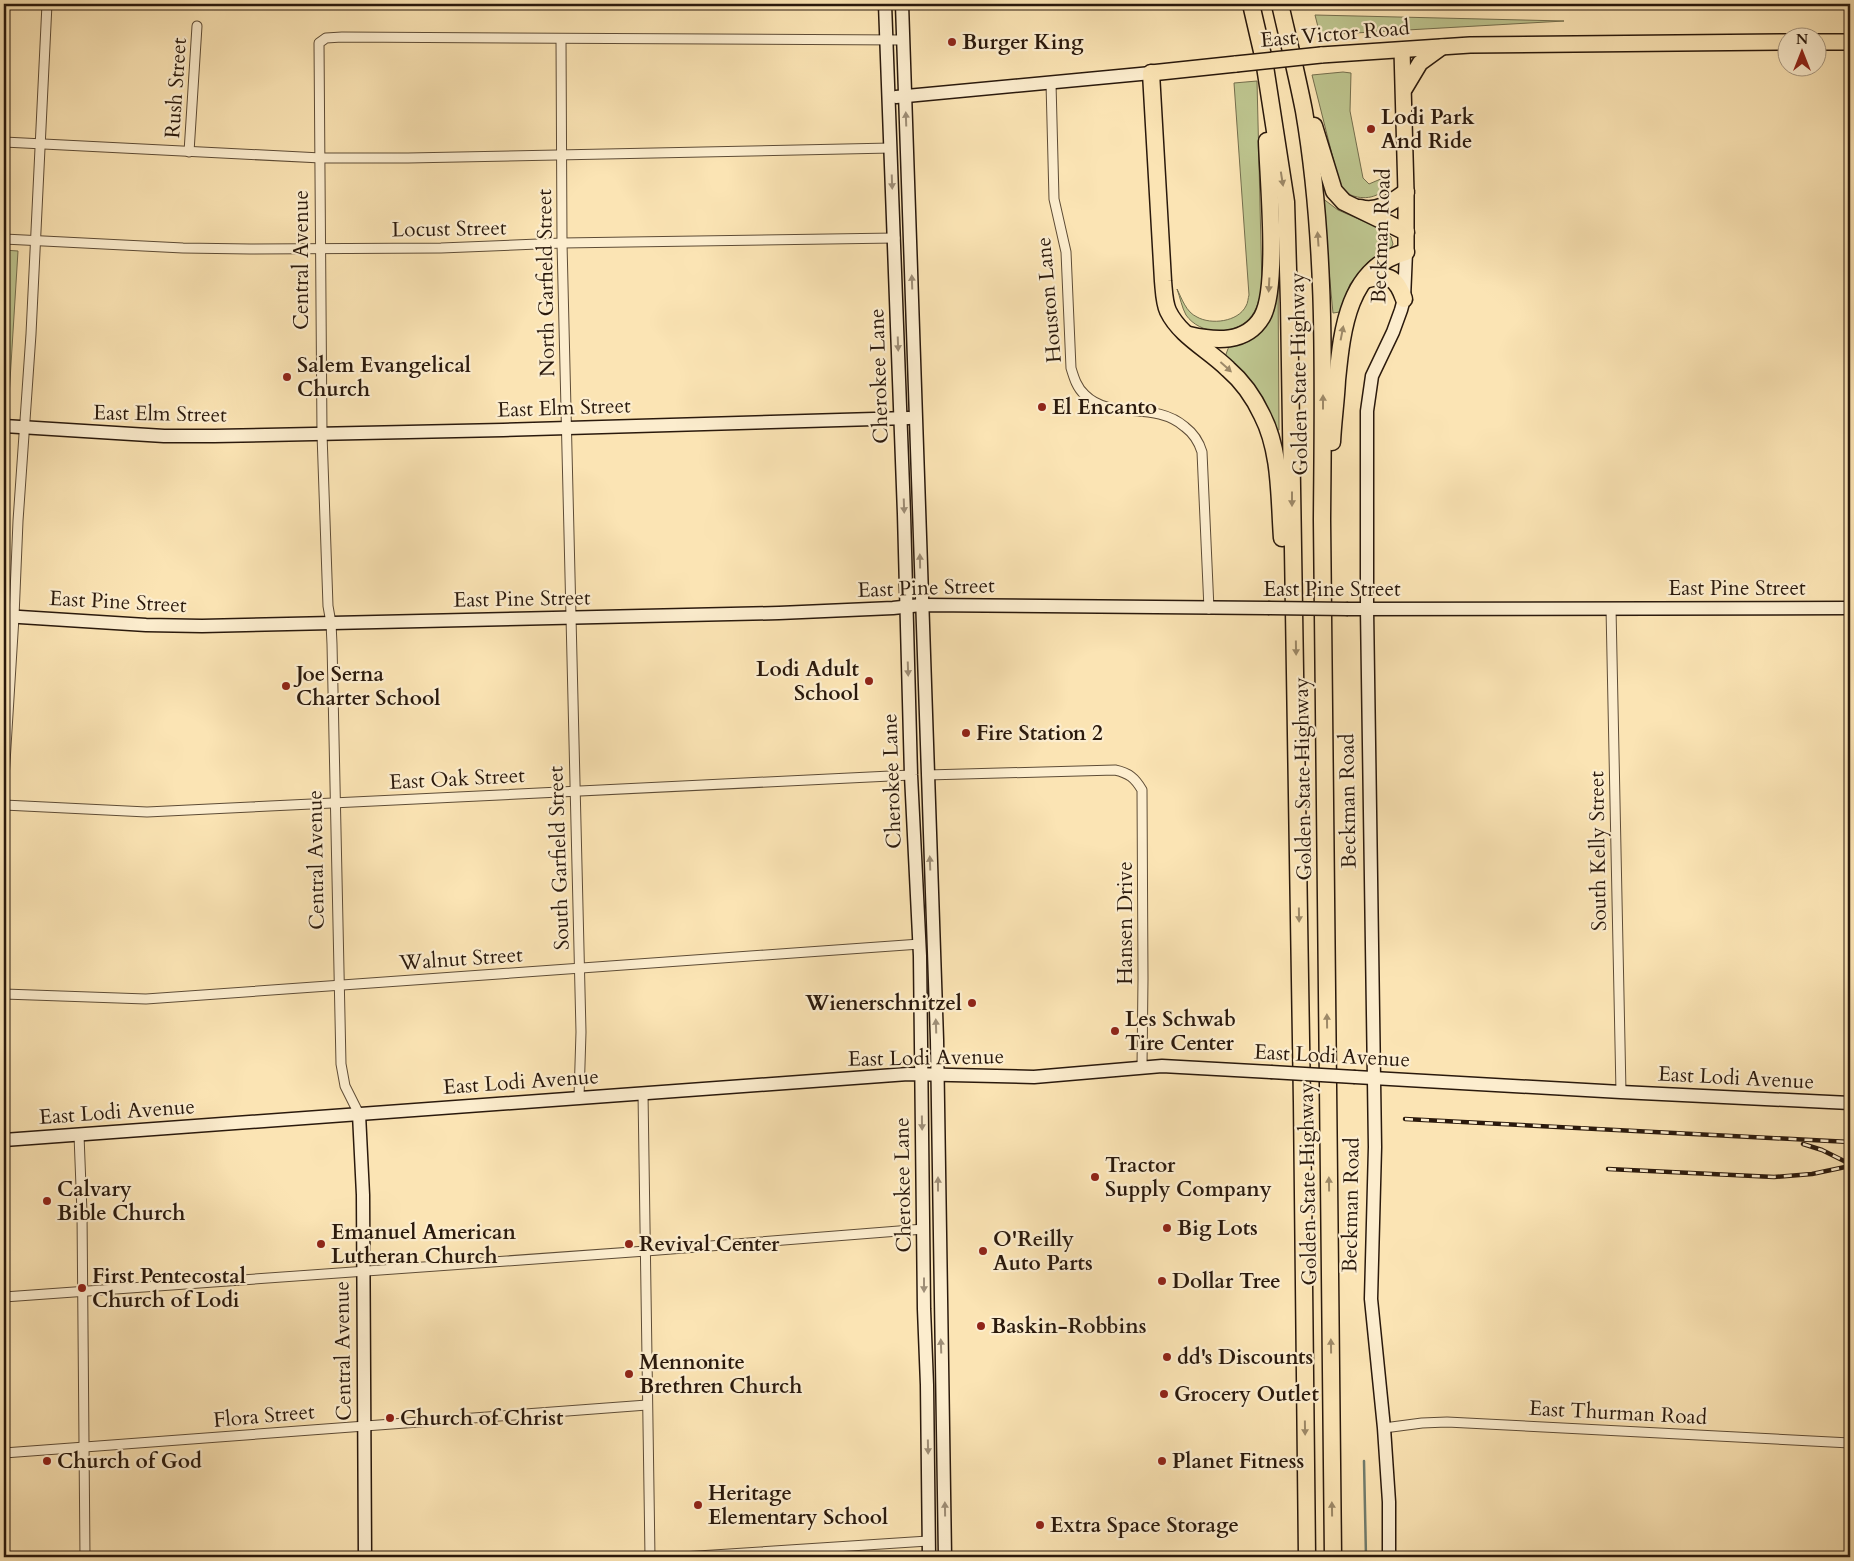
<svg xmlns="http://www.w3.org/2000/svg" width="1854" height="1561" font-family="Cardo,serif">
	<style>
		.green { fill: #bdc48e; stroke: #746e4d }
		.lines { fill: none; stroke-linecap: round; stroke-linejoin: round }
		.stream { stroke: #707c6e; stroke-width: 2.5 }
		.street-casing { stroke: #5e4c36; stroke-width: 11 }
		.secondary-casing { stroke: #2a190c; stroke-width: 15 }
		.primary-casing { stroke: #2a190c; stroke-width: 18 }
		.highway-casing { stroke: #2a190c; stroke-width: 19 }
		.street { stroke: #fcedce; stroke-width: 9 }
		.secondary { stroke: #fcedce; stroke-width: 12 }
		.primary { stroke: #fbe4b4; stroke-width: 15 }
		.highway { stroke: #fbe4b4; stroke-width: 16 }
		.rail-casing { stroke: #2a190c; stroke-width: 4.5 }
		.rail { stroke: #fcedce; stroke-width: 2.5; stroke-dasharray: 8; stroke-linecap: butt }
		.secondary-bridge-casing { stroke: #2a190c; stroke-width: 15; stroke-linecap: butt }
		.primary-bridge-casing { stroke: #2a190c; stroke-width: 18; stroke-linecap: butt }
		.secondary-bridge { stroke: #fcedce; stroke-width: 12 }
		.primary-bridge { stroke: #fbe4b4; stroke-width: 15 }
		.oneway { fill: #9e8e77 }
		.oneway2 { fill: #9d8968 }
		.poi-dot { fill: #8f2418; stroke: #fcedce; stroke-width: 2 }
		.labels { text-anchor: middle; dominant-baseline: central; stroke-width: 4.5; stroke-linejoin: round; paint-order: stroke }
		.street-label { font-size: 21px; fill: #2a190c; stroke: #fcedce }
		.poi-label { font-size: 21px; font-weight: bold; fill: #2a190c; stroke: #fcedce; text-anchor: start }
	</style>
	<rect width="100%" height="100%" fill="#fbe4b4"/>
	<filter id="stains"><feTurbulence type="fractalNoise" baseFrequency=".004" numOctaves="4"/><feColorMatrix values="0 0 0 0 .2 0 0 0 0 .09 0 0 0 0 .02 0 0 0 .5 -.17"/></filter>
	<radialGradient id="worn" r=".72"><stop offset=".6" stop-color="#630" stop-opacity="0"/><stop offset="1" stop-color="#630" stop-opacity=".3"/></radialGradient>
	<g class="green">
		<path d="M1315 15 1564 21 1320 35Z"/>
		<path d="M1343 72 1351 73 1350 111 1363 178 1369 184 1383 178 1388 170C1388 176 1388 184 1384 189 1376 200 1356 200 1346 192 1343 190 1341 186 1339 182L1312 75Z"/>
		<path d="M1257 81 1262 287C1259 299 1258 309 1249 319 1232 336 1200 335 1186 315 1182 308 1180 297 1177 289 1182 299 1186 312 1197 317 1211 325 1238 322 1246 306 1248 303 1248 298 1249 295L1234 83Z"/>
		<path d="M1322 198 1338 210 1384 230 1391 237 1393 244 1391 248 1369 261 1350 284 1340 312 1333 313Z"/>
		<path d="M4 250 18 251 8 413H4Z"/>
		<path d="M1278 278 1279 430H1273L1225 357 1229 346 1239 343Z"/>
	</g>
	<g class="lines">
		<path class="stream" d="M1364 1461 1366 1557"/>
		<g class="street-casing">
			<g id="street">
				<path d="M561 39 562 243 581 1032 579 1097"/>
				<path d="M1051 83 1054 199 1066 252 1071 368C1074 378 1077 388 1085 395 1111 421 1154 400 1185 427 1193 433 1199 442 1202 452L1209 609"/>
				<path d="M4 142 321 158H408L891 148"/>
				<path d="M189 152 197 26"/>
				<path d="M4 239 183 248 250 249 441 248 562 243 895 238"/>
				<path d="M1611 608 1621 1092"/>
				<path d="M927 775 1115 770C1129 773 1135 778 1142 790L1143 979 1142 1067"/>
				<path d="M4 779 14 617 18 521 31 334 47 4"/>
				<path d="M4 805 147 812 911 775"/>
				<path d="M4 994 146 999 920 944"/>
				<path d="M643 1093 650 1557"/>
				<path d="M359 1114 345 1086 341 1064 332 644 331 623 328 606 322 434 319 43 326 38 342 37 903 40"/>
				<path d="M79 1135 82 1213 85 1557"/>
				<path d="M4 1297 646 1251 924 1229"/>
				<path d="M1384 1428 1422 1423 1447 1422 1850 1443"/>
				<path d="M4 1453 647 1405"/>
				<path d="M682 1557 928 1541"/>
			</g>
		</g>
		<g class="secondary-casing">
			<g id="secondary">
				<path d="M885 4 904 514 911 775 920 956 924 1309 927 1385 929 1557"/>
				<path d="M902 4 937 1040 945 1557"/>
				<path d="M896 97 1151 73"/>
				<path d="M4 426 164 436H214L503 430 909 418"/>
				<path d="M1348 609 1850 608"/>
				<path d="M4 616 146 625 202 626 779 613 893 608 921 605 1268 608"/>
				<path d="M1355 1077 1621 1092 1850 1103"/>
				<path d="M359 1114 363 1195 365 1557"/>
				<path d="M4 1140 908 1074 1034 1077 1162 1066 1271 1072"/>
				<path d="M1389 1557V1502L1384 1428 1371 1299 1375 1147 1367 609V411L1372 376 1393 332 1401 310 1404 299 1406 252"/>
			</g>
		</g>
		<g class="primary-casing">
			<g id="primary">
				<path d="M1816 42H1850"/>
				<path d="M1402 50 1406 192V252"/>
				<path d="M1321 55 1470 45 1786 42"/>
				<path d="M1151 73 1236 64"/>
				<path d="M1405 88 1420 63 1442 47"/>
			</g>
		</g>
		<g class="highway-casing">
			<g id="highway">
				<path d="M1251 4 1264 60 1286 202 1289 303 1302 1102 1307 1557"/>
				<path d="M1280 4C1288 39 1297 75 1304 111 1327 246 1323 384 1322 520L1333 1557"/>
				<path d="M1151 73 1163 281C1164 291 1164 302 1168 311 1180 336 1209 350 1228 369 1242 381 1254 398 1262 415 1281 452 1279 498 1282 538"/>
				<path d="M1314 126 1334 191 1344 202 1406 232"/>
				<path d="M1360 208C1378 213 1392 202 1406 192"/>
				<path d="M1365 280C1387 273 1396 276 1404 299"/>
				<path d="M1189 335C1215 341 1246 344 1262 317 1279 288 1268 178 1267 141"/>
				<path d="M1332 442C1333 421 1336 401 1337 380 1342 330 1348 267 1406 252"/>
			</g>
		</g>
		<use href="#street" class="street"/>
		<use href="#secondary" class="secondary"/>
		<use href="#primary" class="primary"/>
		<use href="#highway" class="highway"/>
		<g class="rail-casing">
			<g id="rail">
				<path d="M1405 1119 1850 1142"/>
				<path d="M1803 1144 1822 1150 1850 1164"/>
				<path d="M1608 1169 1774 1177 1812 1174 1850 1166"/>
			</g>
		</g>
		<use href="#rail" class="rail"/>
		<g class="secondary-bridge-casing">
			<g id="secondary-bridge">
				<path d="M1268 608 1348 609"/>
				<path d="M1271 1072 1355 1077"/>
			</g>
		</g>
		<g class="primary-bridge-casing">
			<path id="primary-bridge" d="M1236 64 1321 55"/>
		</g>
		<use href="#secondary-bridge" class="secondary-bridge"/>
		<use href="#primary-bridge" class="primary-bridge"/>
	</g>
	<defs><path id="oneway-solid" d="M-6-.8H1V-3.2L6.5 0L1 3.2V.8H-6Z" transform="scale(1.25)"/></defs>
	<g class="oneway">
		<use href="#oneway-solid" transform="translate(906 119) rotate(-92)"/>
		<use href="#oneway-solid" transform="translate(892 182) rotate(88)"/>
		<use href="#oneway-solid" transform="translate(912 282) rotate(-92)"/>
		<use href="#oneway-solid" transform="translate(898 344) rotate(88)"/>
		<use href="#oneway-solid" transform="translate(904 506) rotate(88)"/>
		<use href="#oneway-solid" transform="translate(920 561) rotate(-91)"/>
		<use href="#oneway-solid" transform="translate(908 669) rotate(88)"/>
		<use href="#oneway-solid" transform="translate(930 863) rotate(-92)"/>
		<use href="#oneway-solid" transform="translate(936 1026) rotate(-92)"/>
		<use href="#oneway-solid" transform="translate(922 1123) rotate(89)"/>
		<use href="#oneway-solid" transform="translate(938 1184) rotate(-90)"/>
		<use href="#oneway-solid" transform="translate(924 1285) rotate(90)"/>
		<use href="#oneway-solid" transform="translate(941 1346) rotate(-92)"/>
		<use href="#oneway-solid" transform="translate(928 1447) rotate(89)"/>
		<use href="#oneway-solid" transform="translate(945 1509) rotate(-91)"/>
	</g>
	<g class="oneway2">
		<use href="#oneway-solid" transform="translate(1282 179) rotate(81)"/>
		<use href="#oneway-solid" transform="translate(1318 239) rotate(-94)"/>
		<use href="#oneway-solid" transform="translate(1269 285) rotate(93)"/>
		<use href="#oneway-solid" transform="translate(1342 333) rotate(-79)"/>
		<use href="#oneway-solid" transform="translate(1226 367) rotate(42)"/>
		<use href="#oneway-solid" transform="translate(1323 402) rotate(-90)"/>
		<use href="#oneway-solid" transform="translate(1292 499) rotate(90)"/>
		<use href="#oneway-solid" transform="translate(1296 648) rotate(89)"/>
		<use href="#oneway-solid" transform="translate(1299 915) rotate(89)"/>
		<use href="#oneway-solid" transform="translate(1327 1021) rotate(-91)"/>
		<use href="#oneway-solid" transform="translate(1329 1184) rotate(-91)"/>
		<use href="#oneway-solid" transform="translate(1331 1346) rotate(-91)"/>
		<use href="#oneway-solid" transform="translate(1305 1428) rotate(89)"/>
		<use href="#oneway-solid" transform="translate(1332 1509) rotate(-91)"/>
	</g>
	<g class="poi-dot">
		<circle cx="952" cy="42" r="5"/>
		<circle cx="1371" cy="129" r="5"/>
		<circle cx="287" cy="377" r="5"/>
		<circle cx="1042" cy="407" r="5"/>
		<circle cx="869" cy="681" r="5"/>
		<circle cx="286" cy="686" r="5"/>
		<circle cx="966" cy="733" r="5"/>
		<circle cx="972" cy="1003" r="5"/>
		<circle cx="1115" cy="1031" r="5"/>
		<circle cx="1095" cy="1177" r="5"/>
		<circle cx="47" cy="1201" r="5"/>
		<circle cx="1167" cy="1228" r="5"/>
		<circle cx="321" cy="1244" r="5"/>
		<circle cx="629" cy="1244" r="5"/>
		<circle cx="983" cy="1251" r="5"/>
		<circle cx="1162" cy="1281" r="5"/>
		<circle cx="82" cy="1288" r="5"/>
		<circle cx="981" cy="1326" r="5"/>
		<circle cx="1167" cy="1357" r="5"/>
		<circle cx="629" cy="1374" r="5"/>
		<circle cx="1164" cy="1394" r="5"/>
		<circle cx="390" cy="1418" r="5"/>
		<circle cx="47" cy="1461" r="5"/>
		<circle cx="1162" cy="1461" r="5"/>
		<circle cx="698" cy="1505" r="5"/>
		<circle cx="1040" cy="1525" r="5"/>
	</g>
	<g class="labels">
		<g class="street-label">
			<text transform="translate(1335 34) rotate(-5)">East Victor Road</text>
			<text transform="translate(176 88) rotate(-86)">Rush Street</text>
			<text transform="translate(449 229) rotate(-1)">Locust Street</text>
			<text transform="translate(1381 236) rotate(-88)">Beckman Road</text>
			<text transform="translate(301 260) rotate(-90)">Central Avenue</text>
			<text transform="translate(546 283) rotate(-91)">North Garfield Street</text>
			<text transform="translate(1049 300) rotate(-95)">Houston Lane</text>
			<text transform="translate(1299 374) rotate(-91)">Golden State Highway</text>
			<text transform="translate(879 376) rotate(-92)">Cherokee Lane</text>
			<text transform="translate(564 408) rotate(-2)">East Elm Street</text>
			<text transform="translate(160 414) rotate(1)">East Elm Street</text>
			<text transform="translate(926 588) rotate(-2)">East Pine Street</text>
			<text x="1737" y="588">East Pine Street</text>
			<text x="1332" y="589">East Pine Street</text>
			<text transform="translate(522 599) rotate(-1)">East Pine Street</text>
			<text transform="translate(118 602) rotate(3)">East Pine Street</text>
			<text transform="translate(457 779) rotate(-3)">East Oak Street</text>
			<text transform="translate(1303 779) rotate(-91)">Golden State Highway</text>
			<text transform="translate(892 781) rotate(-92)">Cherokee Lane</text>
			<text transform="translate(1348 801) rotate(-91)">Beckman Road</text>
			<text transform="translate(1598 851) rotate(-91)">South Kelly Street</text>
			<text transform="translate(559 858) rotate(-92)">South Garfield Street</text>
			<text transform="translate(316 860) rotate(-91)">Central Avenue</text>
			<text transform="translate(1125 923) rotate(-90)">Hansen Drive</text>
			<text transform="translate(461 959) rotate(-4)">Walnut Street</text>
			<text transform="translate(1332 1056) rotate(3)">East Lodi Avenue</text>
			<text transform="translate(926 1058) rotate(-1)">East Lodi Avenue</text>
			<text transform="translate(1736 1078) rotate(3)">East Lodi Avenue</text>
			<text transform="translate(521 1082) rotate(-4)">East Lodi Avenue</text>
			<text transform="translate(117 1112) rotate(-4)">East Lodi Avenue</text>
			<text transform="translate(1308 1184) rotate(-91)">Golden State Highway</text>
			<text transform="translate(903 1185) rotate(-91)">Cherokee Lane</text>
			<text transform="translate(1351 1205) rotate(-89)">Beckman Road</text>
			<text transform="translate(343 1351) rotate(-91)">Central Avenue</text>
			<text transform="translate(1618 1413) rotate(3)">East Thurman Road</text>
			<text transform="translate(264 1416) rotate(-5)">Flora Street</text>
		</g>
		<g class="poi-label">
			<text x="962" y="42">Burger King</text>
			<text x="1381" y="117">Lodi Park<tspan x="1381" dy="24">And Ride</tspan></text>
			<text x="297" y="365">Salem Evangelical<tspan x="297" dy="24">Church</tspan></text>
			<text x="1052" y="407">El Encanto</text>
			<text x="859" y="669" text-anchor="end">Lodi Adult<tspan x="859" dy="24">School</tspan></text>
			<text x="296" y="674">Joe Serna<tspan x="296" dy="24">Charter School</tspan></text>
			<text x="976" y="733">Fire Station 2</text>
			<text x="962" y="1003" text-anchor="end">Wienerschnitzel</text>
			<text x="1125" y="1019">Les Schwab<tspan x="1125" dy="24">Tire Center</tspan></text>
			<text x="1105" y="1165">Tractor<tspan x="1105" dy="24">Supply Company</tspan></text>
			<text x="57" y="1189">Calvary<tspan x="57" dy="24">Bible Church</tspan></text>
			<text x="1177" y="1228">Big Lots</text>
			<text x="331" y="1232">Emanuel American<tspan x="331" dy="24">Lutheran Church</tspan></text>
			<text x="993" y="1239">O'Reilly<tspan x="993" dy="24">Auto Parts</tspan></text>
			<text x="639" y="1244">Revival Center</text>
			<text x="92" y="1276">First Pentecostal<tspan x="92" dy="24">Church of Lodi</tspan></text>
			<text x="1172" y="1281">Dollar Tree</text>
			<text x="991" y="1326">Baskin-Robbins</text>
			<text x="1177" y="1357">dd's Discounts</text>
			<text x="639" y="1362">Mennonite<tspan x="639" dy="24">Brethren Church</tspan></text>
			<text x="1174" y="1394">Grocery Outlet</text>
			<text x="400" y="1418">Church of Christ</text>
			<text x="57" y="1461">Church of God</text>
			<text x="1172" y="1461">Planet Fitness</text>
			<text x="708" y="1493">Heritage<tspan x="708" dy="24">Elementary School</tspan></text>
			<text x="1050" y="1525">Extra Space Storage</text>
		</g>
	</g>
	<rect width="1854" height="1561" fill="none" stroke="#fbe4b4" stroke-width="20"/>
	<rect x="5" y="5" width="1844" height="1551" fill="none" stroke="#2a190c" stroke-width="2.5"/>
	<rect x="10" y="10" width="1834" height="1541" fill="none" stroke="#2a190c"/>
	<g transform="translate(1802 52)"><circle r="24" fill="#fcedce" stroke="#a89880"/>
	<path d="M0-4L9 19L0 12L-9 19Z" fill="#8f2418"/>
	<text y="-8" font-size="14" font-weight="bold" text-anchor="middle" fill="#2a190c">N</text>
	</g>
	<rect width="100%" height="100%" filter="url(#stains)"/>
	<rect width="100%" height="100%" fill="url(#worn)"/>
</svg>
